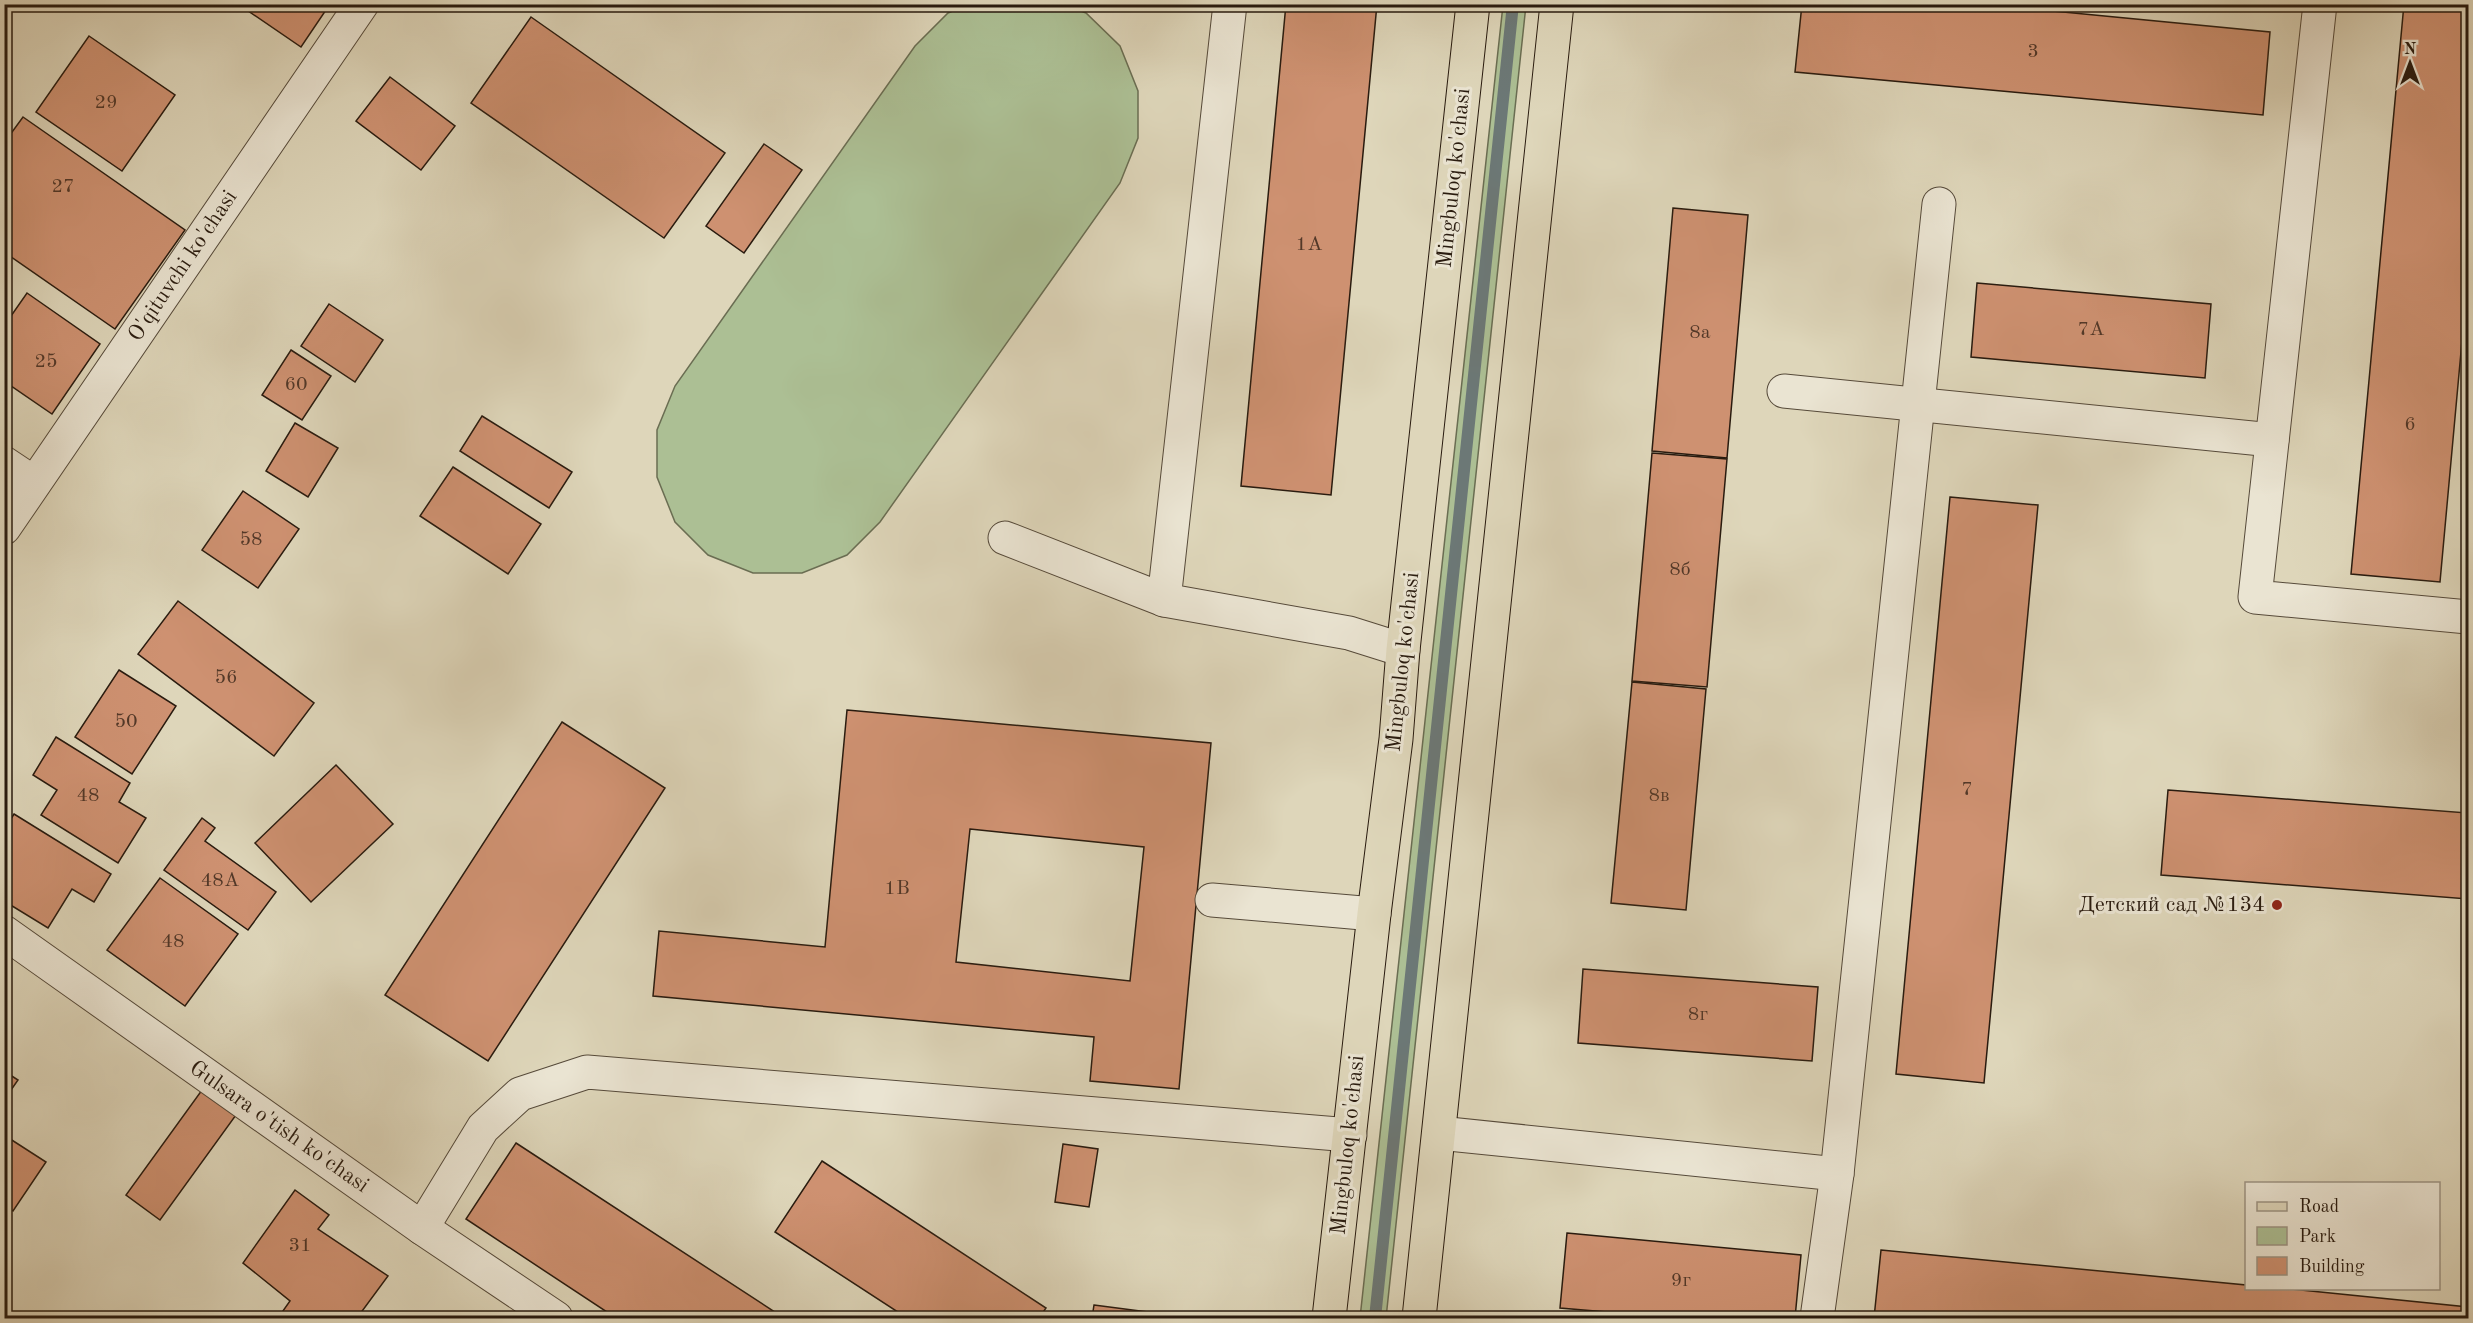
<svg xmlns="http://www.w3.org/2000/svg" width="2473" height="1323" font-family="'Old Standard TT',serif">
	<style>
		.green { fill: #acbf94; stroke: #6a6d52; stroke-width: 1.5 }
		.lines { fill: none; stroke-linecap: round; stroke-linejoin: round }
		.stream { stroke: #6c7876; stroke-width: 12 }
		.building { fill: #ce9171; stroke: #291b0f; stroke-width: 1.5; fill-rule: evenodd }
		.minor-casing { stroke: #564a3a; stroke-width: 35 }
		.major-casing { stroke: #291b0f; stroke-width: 35 }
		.minor { stroke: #eae4d2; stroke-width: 33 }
		.major { stroke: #ded6ba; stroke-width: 33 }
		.poi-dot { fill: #8f2418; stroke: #eae4d2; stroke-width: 2 }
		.labels { text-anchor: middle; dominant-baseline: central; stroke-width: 6; stroke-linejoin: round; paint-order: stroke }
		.number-label { font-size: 20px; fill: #523828 }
		.street-label { font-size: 22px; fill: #291b0f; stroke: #eae4d2 }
		.poi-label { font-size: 22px; fill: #291b0f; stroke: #eae4d2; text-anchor: end }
	</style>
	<rect width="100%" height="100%" fill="#ded6ba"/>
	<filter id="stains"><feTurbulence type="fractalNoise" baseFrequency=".00333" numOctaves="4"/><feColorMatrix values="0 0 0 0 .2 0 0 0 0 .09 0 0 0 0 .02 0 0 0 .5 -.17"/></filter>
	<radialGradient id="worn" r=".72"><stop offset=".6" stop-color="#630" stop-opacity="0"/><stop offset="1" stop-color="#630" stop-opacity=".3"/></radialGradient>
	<g class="green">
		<path d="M969 4 1066 5 1086 13 1120 46 1138 91V138L1120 183 880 522 847 555 802 573H753L708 555 675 522 657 477V430L675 386 915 46 948 13Z"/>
		<path d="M1503 5H1526L1386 1318H1360Z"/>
	</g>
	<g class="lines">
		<path class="stream" d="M1375 1318 1513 4"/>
	</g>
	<g class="building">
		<path d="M238 4H330L301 47Z"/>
		<path d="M1286 4H1377L1331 495 1241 486Z"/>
		<path d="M1802 4H1979L2270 32 2263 115 1795 72Z"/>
		<path d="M2404 4H2468V275L2440 582 2351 574Z"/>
		<path d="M531 17 725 153 664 238 471 103Z"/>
		<path d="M89 36 175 95 122 171 36 112Z"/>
		<path d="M390 77 455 126 421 170 356 121Z"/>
		<path d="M23 117 185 230 115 329 4 252V143Z"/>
		<path d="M764 144 802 170 744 253 706 226Z"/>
		<path d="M1673 208 1748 215 1727 458 1652 451Z"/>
		<path d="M1977 283 2211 304 2205 378 1971 357Z"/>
		<path d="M27 293 100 344 52 414 4 381V326Z"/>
		<path d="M329 304 383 340 355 382 301 346Z"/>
		<path d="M291 350 331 376 302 420 262 395Z"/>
		<path d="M482 416 572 472 549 508 460 451Z"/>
		<path d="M295 423 338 448 308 497 266 471Z"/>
		<path d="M1652 453 1727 459 1707 687 1632 681Z"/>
		<path d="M453 467 541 524 508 574 420 516Z"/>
		<path d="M243 491 299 529 258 588 202 550Z"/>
		<path d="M1950 497 2038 505 1984 1083 1896 1074Z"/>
		<path d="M178 601 314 703 274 756 138 654Z"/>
		<path d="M119 670 176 706 132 774 75 737Z"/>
		<path d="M1632 682 1706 689 1686 910 1611 903Z"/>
		<path d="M847 710 1211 743 1179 1089 1090 1081 1094 1037 653 996 659 931 825 947ZM970 829 1144 847 1130 981 956 962Z"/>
		<path d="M562 722 665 788 488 1061 385 995Z"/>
		<path d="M56 737 130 783 119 802 146 818 118 863 41 815 57 790 33 775Z"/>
		<path d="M336 765 393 824 311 902 255 843Z"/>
		<path d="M2168 790 2467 813 2468 795V899L2161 875Z"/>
		<path d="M14 814 111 874 94 902 72 889 48 928 4 901V830Z"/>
		<path d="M202 818 215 828 205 841 276 892 248 930 164 870Z"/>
		<path d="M160 878 238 934 185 1006 107 950Z"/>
		<path d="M1583 969 1818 987 1812 1061 1578 1043Z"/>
		<path d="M4 1071 18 1080 4 1100Z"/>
		<path d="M202 1090 236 1115 160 1220 126 1195Z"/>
		<path d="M4 1135 46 1162 13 1211 4 1205Z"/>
		<path d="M516 1143 784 1318H616L466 1219Z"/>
		<path d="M1063 1144 1098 1149 1089 1207 1055 1202Z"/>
		<path d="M822 1161 1046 1308 1039 1318H907L775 1232Z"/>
		<path d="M295 1190 329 1215 318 1229 388 1276 357 1318H278L290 1301 243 1263Z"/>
		<path d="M1567 1233 1801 1255 1795 1318H1678L1560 1308Z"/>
		<path d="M1881 1250 2246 1285V1288H2281L2468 1307V1318H1874Z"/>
		<path d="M1094 1305 1194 1318H1092Z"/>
	</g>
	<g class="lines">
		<g class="minor-casing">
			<g id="minor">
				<path d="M1230 4 1164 600 1349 633 1403 650"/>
				<path d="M2320 4 2255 597 2468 617"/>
				<path d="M1784 391 2272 440"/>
				<path d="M4 463 34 483"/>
				<path d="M4 528 362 4"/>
				<path d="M1005 538 1164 600"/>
				<path d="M1212 900 1374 914"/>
				<path d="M4 932 422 1228 556 1318"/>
				<path d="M1439 1133 1837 1174 1817 1318"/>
				<path d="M1837 1174 1939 204"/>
				<path d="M422 1228 483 1128 520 1094 587 1072 1350 1135"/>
			</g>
		</g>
		<g class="major-casing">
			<g id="major">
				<path d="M1329 1318 1374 914 1396 739 1403 650 1473 4"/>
				<path d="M1419 1318 1557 4"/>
			</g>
		</g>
		<use href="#minor" class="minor"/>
		<use href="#major" class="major"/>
	</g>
	<circle class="poi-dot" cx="2277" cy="905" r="6"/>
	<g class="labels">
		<g class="number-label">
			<text x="2033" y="52">3</text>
			<text x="106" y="103">29</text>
			<text x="63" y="187">27</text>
			<text x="1309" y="245">1A</text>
			<text x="2091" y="330">7A</text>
			<text x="1700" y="333">8а</text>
			<text x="46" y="362">25</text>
			<text x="296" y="385">60</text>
			<text x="2410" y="425">6</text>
			<text x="251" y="540">58</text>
			<text x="1680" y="570">8б</text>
			<text x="226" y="678">56</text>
			<text x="126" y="722">50</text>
			<text x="1967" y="790">7</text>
			<text x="88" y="796">48</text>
			<text x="1659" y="796">8в</text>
			<text x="220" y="881">48A</text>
			<text x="897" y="889">1B</text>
			<text x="173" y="942">48</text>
			<text x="1698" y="1015">8г</text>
			<text x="300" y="1246">31</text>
			<text x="1681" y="1281">9г</text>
		</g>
		<g class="street-label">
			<text transform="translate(1454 178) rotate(-84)">Mingbuloq ko'chasi</text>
			<text transform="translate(183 266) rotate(-56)">O'qituvchi ko'chasi</text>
			<text transform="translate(1403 662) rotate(-84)">Mingbuloq ko'chasi</text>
			<text transform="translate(279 1127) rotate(35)">Gulsara o'tish ko'chasi</text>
			<text transform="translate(1348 1145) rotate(-84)">Mingbuloq ko'chasi</text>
		</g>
		<g class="poi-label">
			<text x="2265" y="905">Детский сад №134</text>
		</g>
	</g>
	<rect width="2473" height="1323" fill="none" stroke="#ded6ba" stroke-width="24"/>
	<rect x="6" y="6" width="2461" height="1311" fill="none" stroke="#291b0f" stroke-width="3"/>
	<rect x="12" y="12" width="2449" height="1299" fill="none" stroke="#291b0f" stroke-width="1.5"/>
	<rect x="2245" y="1182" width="195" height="108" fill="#eae4d2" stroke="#9d9484" stroke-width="1.5"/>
	<rect x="2257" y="1202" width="30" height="9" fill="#ded6ba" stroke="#9d9484" stroke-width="1.5"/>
	<text x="2299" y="1212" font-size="18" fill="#291b0f">Road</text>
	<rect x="2257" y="1227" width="30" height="18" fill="#acbf94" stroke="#9d9484" stroke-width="1.5"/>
	<text x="2299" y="1242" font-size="18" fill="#291b0f">Park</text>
	<rect x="2257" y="1257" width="30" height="18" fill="#ce9171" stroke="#9d9484" stroke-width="1.5"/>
	<text x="2299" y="1272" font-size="18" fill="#291b0f">Building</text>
	<g transform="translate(2410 63)" stroke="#eae4d2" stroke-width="4.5" paint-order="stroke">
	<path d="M0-4.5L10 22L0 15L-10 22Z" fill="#291b0f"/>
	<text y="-9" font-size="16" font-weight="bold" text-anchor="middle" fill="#291b0f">N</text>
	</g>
	<rect width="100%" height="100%" filter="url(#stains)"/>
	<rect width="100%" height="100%" fill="url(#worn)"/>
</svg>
